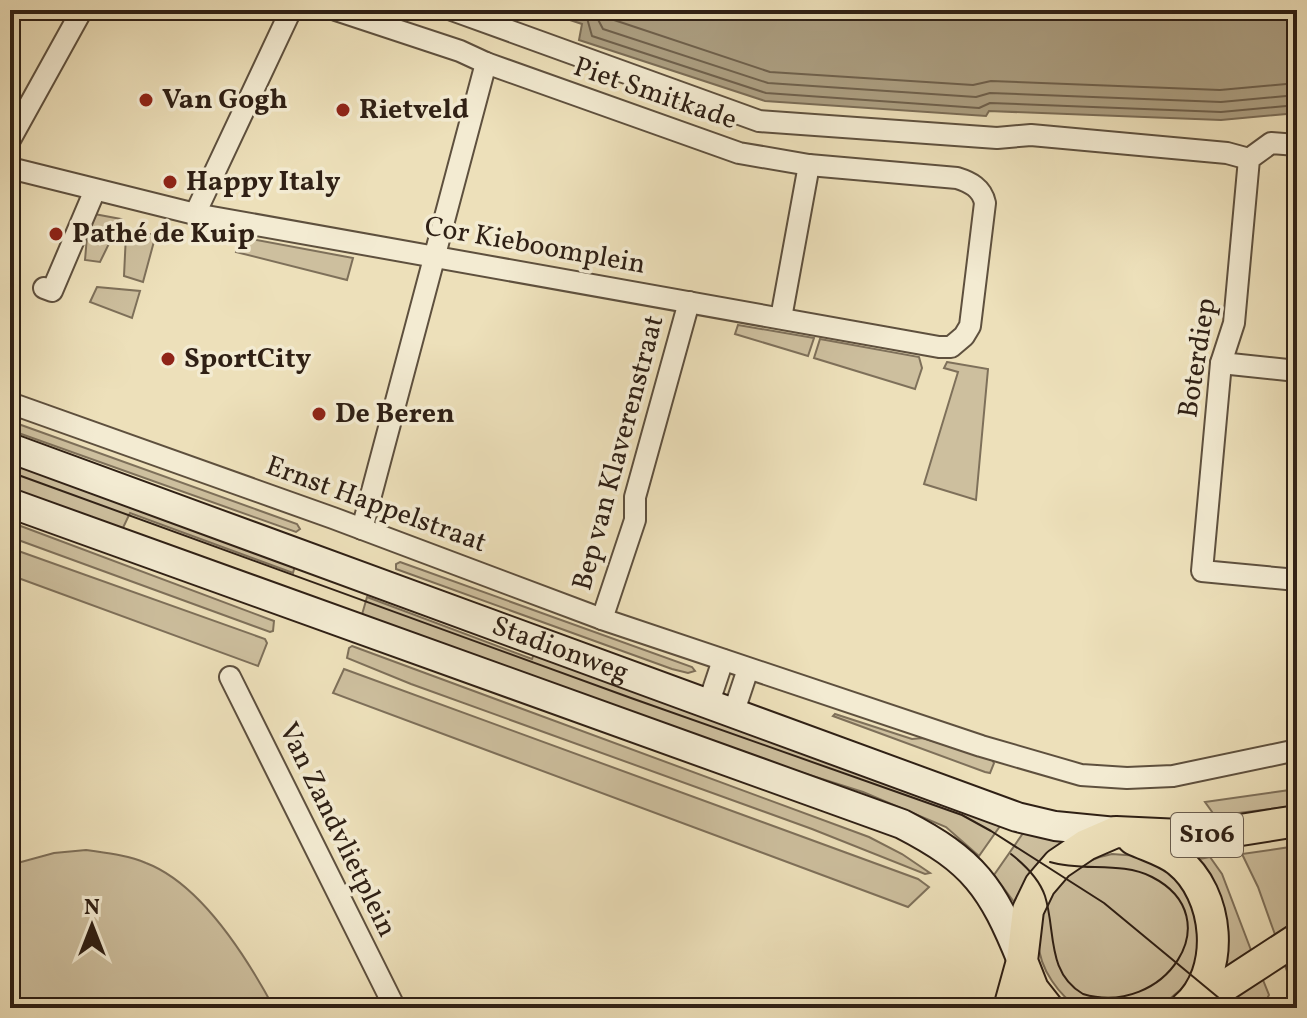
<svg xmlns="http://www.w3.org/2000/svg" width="1307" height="1018" font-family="Vollkorn,serif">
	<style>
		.green { fill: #cdbf9e; stroke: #7e705a; stroke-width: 2 }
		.water { fill: #ac9f82; stroke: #7a6c56; stroke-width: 2 }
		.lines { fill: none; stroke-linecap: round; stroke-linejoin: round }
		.shore { stroke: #6e604c; stroke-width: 2 }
		.street-casing { stroke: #5e503e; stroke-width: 24 }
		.secondary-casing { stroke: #2f2015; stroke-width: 32 }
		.primary-casing { stroke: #2f2015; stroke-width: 34 }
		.street { stroke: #f3ebd2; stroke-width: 20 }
		.secondary { stroke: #f3ebd2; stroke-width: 28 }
		.primary { stroke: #ede0ba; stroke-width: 30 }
		.tram { stroke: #2f2015; stroke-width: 2 }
		.poi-dot { fill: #8f2418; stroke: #f3ebd2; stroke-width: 3 }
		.labels { text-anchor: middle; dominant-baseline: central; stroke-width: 7; stroke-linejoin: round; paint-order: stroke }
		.shield { fill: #f3ebd2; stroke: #6a5d4e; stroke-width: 2 }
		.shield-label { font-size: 26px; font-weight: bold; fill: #2f2015 }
		.street-label { font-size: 28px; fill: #2f2015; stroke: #f3ebd2 }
		.poi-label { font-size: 28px; font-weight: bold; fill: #2f2015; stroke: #f3ebd2; text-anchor: start }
	</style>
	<rect width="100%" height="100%" fill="#ede0ba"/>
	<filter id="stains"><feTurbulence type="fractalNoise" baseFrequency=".0025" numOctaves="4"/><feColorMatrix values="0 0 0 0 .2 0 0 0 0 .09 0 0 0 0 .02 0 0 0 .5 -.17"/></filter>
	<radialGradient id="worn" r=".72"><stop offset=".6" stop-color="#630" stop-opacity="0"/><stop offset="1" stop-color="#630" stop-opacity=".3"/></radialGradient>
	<g class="green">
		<path d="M89 213 121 219 100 262 85 260Z"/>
		<path d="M126 234H156L143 282 124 276Z"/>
		<path d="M240 237 353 258 347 280 236 252Z"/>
		<path d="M97 287 140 291 132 318 90 302Z"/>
		<path d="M738 325 814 338 808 356 735 334Z"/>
		<path d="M820 339 919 357 922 368 915 389 814 358Z"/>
		<path d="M947 362 988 369 976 500 924 484 958 372 944 368Z"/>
		<path d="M10 421 297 524 300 529 296 532 10 430Z"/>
		<path d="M10 460 296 562 293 573 130 513 121 532 10 491Z"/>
		<path d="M10 522 274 621 273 631 270 632 10 537Z"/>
		<path d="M10 548 265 639 267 643 258 666 10 575Z"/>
		<path d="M400 562 692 667 695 671 688 673 672 669 396 569V564Z"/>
		<path d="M367 597 532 659 535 651 1005 819 979 856 946 827 863 792 734 751 361 618Z"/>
		<path d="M352 646 869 837 902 854 930 873 925 874 812 829 411 684 347 658 349 648Z"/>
		<path d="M344 669 918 879 929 887 908 907 333 693Z"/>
		<path d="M835 714 912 739 923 738 992 760 994 763 990 773 985 772 833 716Z"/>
		<path d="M1297 789V805L1293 806 1215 816 1205 802Z"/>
		<path d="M1028 826 1082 837 1026 880 1014 902 994 875Z"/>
		<path d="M1297 846V930L1278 943 1258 887 1242 854Z"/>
		<path d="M86 850C106 853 127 855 146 863 201 884 247 958 274 1008H10V865L54 853Z"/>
		<path d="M1112 854 1139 856 1152 861 1175 875 1197 908 1198 962 1186 985 1159 1008C1142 1008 1091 1012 1078 1006 1067 1001 1058 990 1052 981 1016 928 1054 865 1112 854Z"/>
		<path d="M1210 857 1222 874 1254 958 1219 981 1194 860Z"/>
		<path d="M1297 948V997L1282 958Z"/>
		<path d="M1261 975 1269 995 1262 1008H1227L1230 1000Z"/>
	</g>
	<path class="water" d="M540 10H1297V113L1221 120 989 111 986 116 765 101 579 40 582 24Z"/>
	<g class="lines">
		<g class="shore">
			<path d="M565 10 587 18 592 36 766 93 979 108 990 103 1221 112 1297 105"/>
			<path d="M593 10 603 29 768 83 976 97 990 93 1221 102 1297 95"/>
			<path d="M608 10 614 20 770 72 973 85 991 81 1220 90 1297 83"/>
		</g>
		<g class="street-casing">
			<g id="street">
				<path d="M452 10 759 121 997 138 1031 135 1227 153 1249 159"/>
				<path d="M10 140 82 10"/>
				<path d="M1297 145 1271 143 1249 159 1234 323 1221 363 1202 571 1297 580"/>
				<path d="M10 168 195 214 939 347H951L964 336 970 326 985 203C982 188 970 182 957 178L809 165 739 153 486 63 460 51 336 10"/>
				<path d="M195 214 291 10"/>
				<path d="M44 288 52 291 95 190"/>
				<path d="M781 318 809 165"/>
				<path d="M1221 363 1297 371"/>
				<path d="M10 403 333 518 602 619 981 746 1081 775 1127 778 1173 776 1297 750"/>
				<path d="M362 529 486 63"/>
				<path d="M602 619 635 520V497L689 302"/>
				<path d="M230 677 395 1008"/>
				<path d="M708 705 723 660"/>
				<path d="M733 714 748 669"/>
			</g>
		</g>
		<g class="secondary-casing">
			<g id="secondary">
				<path id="s1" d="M10 448 1017 817 1055 826 1116 832"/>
				<path d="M10 503 902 824C974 861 992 887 1022 961"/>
			</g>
		</g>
		<g class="primary-casing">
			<g id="primary">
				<path d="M1133 839C1147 846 1166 851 1178 861 1219 893 1227 972 1185 1008"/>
				<path d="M1192 1002 1214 993 1297 939"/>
				<path d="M1009 1008 1022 961"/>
				<path d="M1048 1008 1033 989 1022 961 1028 910 1040 885 1058 864 1086 845 1116 832 1203 836 1297 821"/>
			</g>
		</g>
		<use href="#street" class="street"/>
		<use href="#secondary" class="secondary"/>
		<use href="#primary" class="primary"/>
		<g class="tram">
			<path d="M10 472 631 698 962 815 991 831 1104 903 1231 1008"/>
			<path d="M1011 854C1025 865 1039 878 1045 896 1056 931 1046 972 1083 994 1164 1018 1232 918 1152 877 1121 861 1083 872 1050 862"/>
		</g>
	</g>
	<g class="poi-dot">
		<circle cx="146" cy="100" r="8"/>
		<circle cx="343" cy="110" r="8"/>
		<circle cx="170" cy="182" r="8"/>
		<circle cx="56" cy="234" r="8"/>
		<circle cx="168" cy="359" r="8"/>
		<circle cx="319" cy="414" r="8"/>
	</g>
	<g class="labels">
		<rect class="shield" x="1171" y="813" width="72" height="44" rx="6"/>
		<g class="shield-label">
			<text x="1207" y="835">S106</text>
		</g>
		<g class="street-label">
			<text transform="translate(655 94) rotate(19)">Piet Smitkade</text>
			<text transform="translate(535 246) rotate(10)">Cor Kieboomplein</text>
			<text transform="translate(1198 358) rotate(-81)">Boterdiep</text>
			<text transform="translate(619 453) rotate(-75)">Bep van Klaverenstraat</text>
			<text transform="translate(376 505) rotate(20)">Ernst Happelstraat</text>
			<text stroke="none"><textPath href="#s1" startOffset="586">Stadionweg</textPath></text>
			<text transform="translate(337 830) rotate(64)">Van Zandvlietplein</text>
		</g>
		<g class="poi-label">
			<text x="162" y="100">Van Gogh</text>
			<text x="359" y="110">Rietveld</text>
			<text x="186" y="182">Happy Italy</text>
			<text x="72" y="234">Pathé de Kuip</text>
			<text x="184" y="359">SportCity</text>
			<text x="335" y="414">De Beren</text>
		</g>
	</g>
	<rect width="1307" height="1018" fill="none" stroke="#ede0ba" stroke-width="40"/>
	<rect x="12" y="12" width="1283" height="994" fill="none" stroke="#2f2015" stroke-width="4"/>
	<rect x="20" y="20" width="1267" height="978" fill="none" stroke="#2f2015" stroke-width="2"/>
	<g transform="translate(92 926)" stroke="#f3ebd2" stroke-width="6" paint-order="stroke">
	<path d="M0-6L14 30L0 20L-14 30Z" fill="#2f2015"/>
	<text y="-12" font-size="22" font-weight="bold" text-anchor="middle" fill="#2f2015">N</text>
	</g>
	<rect width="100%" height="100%" filter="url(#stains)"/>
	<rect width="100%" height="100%" fill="url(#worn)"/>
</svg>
